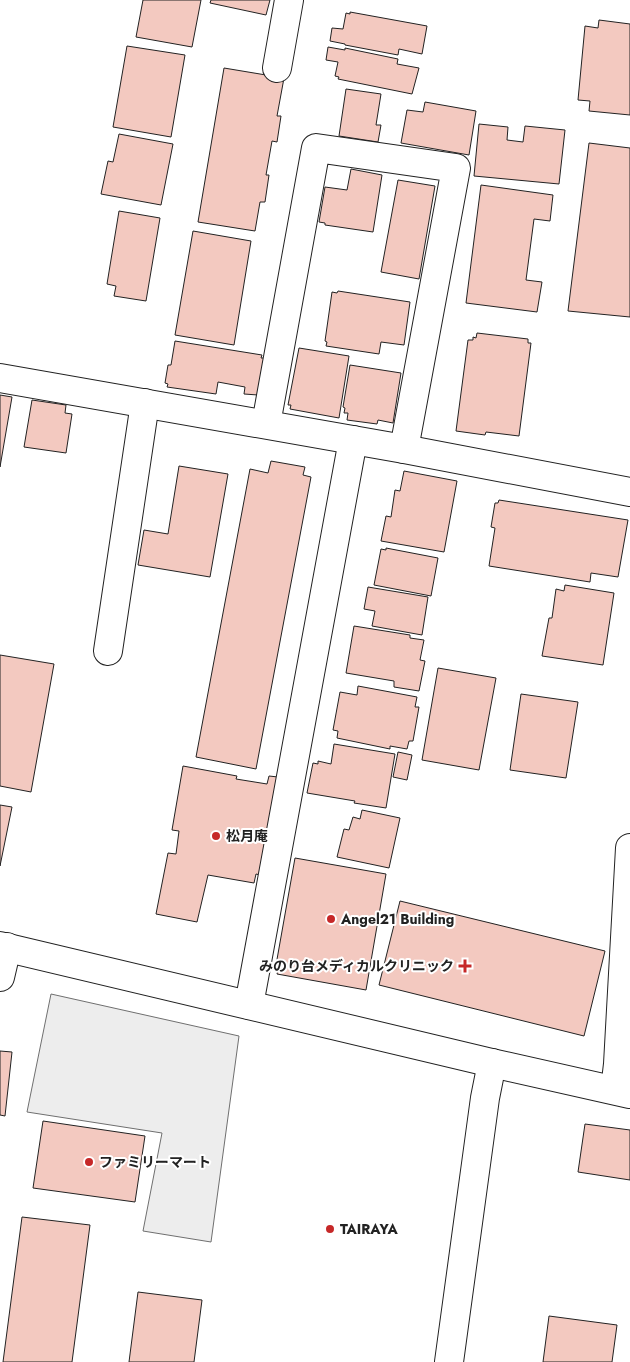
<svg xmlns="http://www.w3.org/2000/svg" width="630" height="1362" font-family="Jost,'Noto Sans JP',sans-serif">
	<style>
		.parking { fill: #ededed; stroke: #6f6f6f }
		.building { fill: #f3c9c0; stroke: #222 }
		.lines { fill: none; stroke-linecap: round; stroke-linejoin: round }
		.minor-casing { stroke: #222; stroke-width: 30 }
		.minor { stroke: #fff; stroke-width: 28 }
		.poi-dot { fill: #c62828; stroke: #fff; stroke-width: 2 }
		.labels { text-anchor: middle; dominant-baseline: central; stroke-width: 4; stroke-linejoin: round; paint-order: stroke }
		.poi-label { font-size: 14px; font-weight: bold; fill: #222; stroke: #fff; text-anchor: start }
	</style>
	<rect width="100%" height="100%" fill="#fff"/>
	<path class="parking" d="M51 994 239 1036 211 1242 143 1231 162 1133 27 1112Z"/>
	<g class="building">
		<path d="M143 0H201L192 47 136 37Z"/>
		<path d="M211 0H270L266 15 210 3Z"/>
		<path d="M350 12 427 26 422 54 399 49 398 55 345 45V44L330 41 332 28 343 29 346 13 350 14Z"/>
		<path d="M599 20 630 24V115L589 111 590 101 578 100 585 26 598 28Z"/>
		<path d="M127 46 185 55 171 137 113 127Z"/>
		<path d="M328 47 345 50V48L398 59 397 64 419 68 412 94 338 79 339 77 335 76 338 62 326 60Z"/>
		<path d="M224 68 284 78 277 116H281L277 142 272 141 266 175H269L265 202H260L255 231 198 222Z"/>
		<path d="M346 89 381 94 376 125H381L378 142 339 136Z"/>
		<path d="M425 102 476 111 469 155 401 143 407 110 423 112Z"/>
		<path d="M479 124 508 127 507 140 523 142 525 126 565 130 559 184 474 176Z"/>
		<path d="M119 134 173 144 161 205 101 194 108 161 113 162Z"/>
		<path d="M589 143 630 148V317L568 311Z"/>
		<path d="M351 169 382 175 373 232 325 225V223L319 222 325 187 347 190Z"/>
		<path d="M398 180 435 186 419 279 381 272Z"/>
		<path d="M481 185 553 195 550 221 534 219 526 280 542 282 537 312 466 303Z"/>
		<path d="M119 211 160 218 146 301 114 296 116 286 107 284Z"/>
		<path d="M193 231 251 241 234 345 175 335Z"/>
		<path d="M338 291 410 302 404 345 381 342 379 354 326 346 327 342 325 341 332 292 337 293Z"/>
		<path d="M477 333 528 339V343H531L519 436 486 432 485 435 456 431 468 340H473V337L476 338Z"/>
		<path d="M175 341 262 355 261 358H264L258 395 244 394 245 387 218 382 216 394 167 387 168 384 165 383 168 365H171Z"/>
		<path d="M299 348 349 356 339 418 290 409 291 405H288Z"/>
		<path d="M350 365 401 373 393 423 378 420 377 424 347 420 348 413H344L345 408 343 407Z"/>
		<path d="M0 395 12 397 0 467Z"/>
		<path d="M32 400 66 405 65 413 72 414 66 453 24 447Z"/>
		<path d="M271 461 305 467 303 475 311 477 256 769 196 757 250 469 268 473Z"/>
		<path d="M179 466 228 474 210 577 138 565 144 530 168 534Z"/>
		<path d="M404 471 457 481 444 552 381 541 386 516 391 517 395 490 400 491Z"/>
		<path d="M499 500 628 520 618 577 591 573 590 582 489 566 495 528 491 527 495 503H498Z"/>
		<path d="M386 548 438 558 431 596 374 585 381 549 386 550Z"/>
		<path d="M565 585 614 593 603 665 542 656 549 618H552L556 589 564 591Z"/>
		<path d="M368 587 428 597 422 635 372 626 375 611 364 609Z"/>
		<path d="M354 626 410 635V638L424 640 420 660 425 661 419 691 394 687V681L346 673Z"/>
		<path d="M0 655 54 664 31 792 0 786Z"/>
		<path d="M438 668 496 678 479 770 422 760Z"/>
		<path d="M358 686 417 697 415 707H419L413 741H409L407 749 390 746V749L337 738 338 731 333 730 340 692 357 695Z"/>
		<path d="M521 694 578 702 566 778 510 770Z"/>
		<path d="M334 744 395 754 386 808 354 803 355 801 307 793 313 763 318 764V761L331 764Z"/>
		<path d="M398 752 412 755 407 780 393 777Z"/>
		<path d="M183 766 237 776 236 779 267 784 269 776 278 777 260 875 256 874 254 883 208 875 197 922 156 914 168 853 176 854 179 831 172 830Z"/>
		<path d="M0 805 12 807 0 866Z"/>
		<path d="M362 810 400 818 389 868 337 857 344 829 349 830 353 817 360 819Z"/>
		<path d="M295 858 386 874 366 990 277 974 279 965H276Z"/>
		<path d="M400 901 605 951 584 1036 379 985Z"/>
		<path d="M0 1051 12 1052 5 1116 0 1115Z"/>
		<path d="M43 1121 145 1136 135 1202 33 1188Z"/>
		<path d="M585 1124 630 1130V1180L578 1172Z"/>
		<path d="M22 1217 90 1225 72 1362H3Z"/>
		<path d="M138 1292 202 1300 194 1362H129Z"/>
		<path d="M549 1316 617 1325 612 1362H543Z"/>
	</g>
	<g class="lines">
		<g class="minor-casing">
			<g id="minor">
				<path d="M277 68 289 0"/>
				<path d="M0 378 404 449 630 492"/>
				<path d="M266 424 316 148 456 168 404 449"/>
				<path d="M108 651 145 403"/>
				<path d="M0 946 492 1063 630 1094"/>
				<path d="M0 977 7 947"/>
				<path d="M249 1005 353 440"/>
				<path d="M615 1090 618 1064 630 848"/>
				<path d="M449 1362 485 1098 492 1063"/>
			</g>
		</g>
		<use href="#minor" class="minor"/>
	</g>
	<g class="poi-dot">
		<circle cx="216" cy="836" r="5"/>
		<circle cx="331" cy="919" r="5"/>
		<path d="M462.5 958.5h5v5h5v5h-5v5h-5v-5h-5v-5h5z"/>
		<circle cx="89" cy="1162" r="5"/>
		<circle cx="330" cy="1229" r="5"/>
	</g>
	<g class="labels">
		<g class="poi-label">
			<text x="226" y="836">松月庵</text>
			<text x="341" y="919">Angel21 Building</text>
			<text x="454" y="966" text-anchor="end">みのり台メディカルクリニック</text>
			<text x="99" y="1162">ファミリーマート</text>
			<text x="340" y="1229">TAIRAYA</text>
		</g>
	</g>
</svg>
